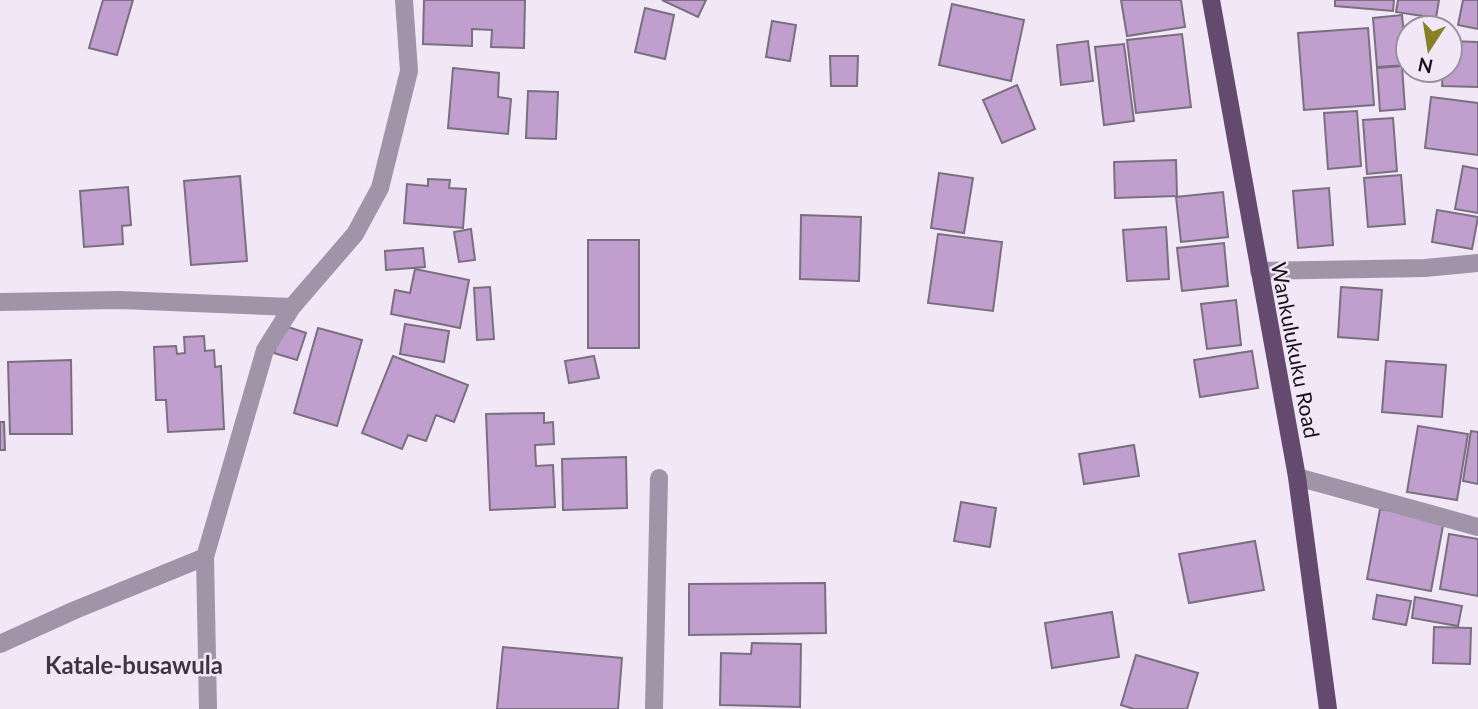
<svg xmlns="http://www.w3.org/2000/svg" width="1478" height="709" font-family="Lato,sans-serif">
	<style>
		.building { fill: #c09fcf; stroke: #796f7e; stroke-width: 2 }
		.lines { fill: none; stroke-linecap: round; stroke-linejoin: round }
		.minor { stroke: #a193a8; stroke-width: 18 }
		.major { stroke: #634a6e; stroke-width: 18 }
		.labels { text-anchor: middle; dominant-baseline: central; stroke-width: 5; stroke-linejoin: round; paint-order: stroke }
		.street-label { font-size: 21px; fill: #141116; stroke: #f2e7f7 }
		.quarter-label { font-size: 24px; font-weight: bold; fill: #3d3541; stroke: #f2e7f7 }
	</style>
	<rect width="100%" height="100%" fill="#f2e7f7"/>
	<g class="building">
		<path d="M103 0H133L117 55 89 48Z"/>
		<path d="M424 0H525L524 48 491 47 492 30 472 29V46L423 44Z"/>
		<path d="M662 0H706L698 17Z"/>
		<path d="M1121 0H1181L1185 27 1127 36Z"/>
		<path d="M1335 0H1394L1393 11 1335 6Z"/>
		<path d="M1398 0H1439L1436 18 1396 12Z"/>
		<path d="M1463 0H1478V29L1458 25Z"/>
		<path d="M952 4 1024 20 1011 81 939 65Z"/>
		<path d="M645 8 674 15 665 59 635 52Z"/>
		<path d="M1402 15 1407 65 1377 67 1373 18Z"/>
		<path d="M772 21 796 25 790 61 766 57Z"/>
		<path d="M1368 28 1374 105 1304 110 1298 33Z"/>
		<path d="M1182 34 1191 107 1136 113 1127 40Z"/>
		<path d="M1088 41 1093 81 1061 85 1057 45Z"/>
		<path d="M1450 41 1478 42V87L1442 86 1443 70H1450Z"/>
		<path d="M1124 44 1134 121 1104 125 1095 47Z"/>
		<path d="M830 56H858L857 86H831Z"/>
		<path d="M1402 66 1405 109 1380 111 1377 68Z"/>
		<path d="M453 68 499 73 498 97 511 99 508 134 448 128Z"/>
		<path d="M1017 85 1035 129 1002 143 983 100Z"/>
		<path d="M528 91 558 92 556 139 526 138Z"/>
		<path d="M1431 97 1478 103V155L1425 148Z"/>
		<path d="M1357 111 1361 166 1328 169 1324 113Z"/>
		<path d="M1393 118 1397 171 1367 174 1363 120Z"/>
		<path d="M1176 160 1177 196 1115 198 1114 162Z"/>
		<path d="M1463 166 1478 169V213L1455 209Z"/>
		<path d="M939 173 973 178 964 233 931 228Z"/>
		<path d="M1401 175 1405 224 1368 227 1364 178Z"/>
		<path d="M240 176 247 261 191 265 184 181Z"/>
		<path d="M428 179 450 180 449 188 466 189 463 228 404 223 407 184 428 186Z"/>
		<path d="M128 187 131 225 122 226 123 244 84 247 80 191Z"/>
		<path d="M1329 188 1333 245 1298 248 1293 191Z"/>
		<path d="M1223 192 1228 237 1181 242 1176 197Z"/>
		<path d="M1437 210 1478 217 1472 249 1432 242Z"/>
		<path d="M801 215 861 217 859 281 800 279Z"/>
		<path d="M1166 227 1169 279 1127 281 1123 230Z"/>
		<path d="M471 229 475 260 459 262 454 232Z"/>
		<path d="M938 234 1002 242 993 311 928 303Z"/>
		<rect x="588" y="240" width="51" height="108"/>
		<path d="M1224 243 1228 286 1182 291 1177 248Z"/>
		<path d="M423 248 425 267 386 270 385 251Z"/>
		<path d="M415 269 469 280 460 328 391 314 395 290 410 293Z"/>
		<path d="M490 287 494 339 477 340 474 288Z"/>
		<path d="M1341 287 1382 290 1378 340 1338 337Z"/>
		<path d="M1236 300 1241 345 1207 349 1201 304Z"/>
		<path d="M405 324 449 331 444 362 400 354Z"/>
		<path d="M282 325 306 333 297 360 274 353Z"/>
		<path d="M318 328 362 340 337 426 294 413Z"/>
		<path d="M204 336 205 351 214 350 215 367 221 366 224 429 168 432 166 400H156L154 347 176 346 177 354 185 353 184 337Z"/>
		<path d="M1252 351 1258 388 1200 397 1194 360Z"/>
		<path d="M393 356 468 385 454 422 436 415 426 441 408 435 402 449 362 433Z"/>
		<path d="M594 356 599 378 569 383 565 361Z"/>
		<path d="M71 360 72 434H10L8 362Z"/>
		<path d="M1386 361 1446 365 1442 417 1382 412Z"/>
		<path d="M544 413V423L553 422 554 444 535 445 536 466 553 465 555 507 490 510 486 414Z"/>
		<path d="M0 422H4L5 450H0Z"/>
		<path d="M1418 426 1468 434 1457 500 1407 492Z"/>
		<path d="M1471 431 1478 432V484L1463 481Z"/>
		<path d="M1134 445 1139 476 1084 484 1079 454Z"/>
		<path d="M626 457 627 508 563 510 562 459Z"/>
		<path d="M961 502 996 508 990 547 954 541Z"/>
		<path d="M1380 509 1444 520 1431 591 1367 579Z"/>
		<path d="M1449 534 1478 539V596L1440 589Z"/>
		<path d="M1255 541 1264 590 1189 603 1179 554Z"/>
		<path d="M825 583 826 633 689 635V584Z"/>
		<path d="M1377 595 1411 601 1406 625 1373 619Z"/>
		<path d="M1415 597 1462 606 1458 626 1412 618Z"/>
		<path d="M1112 612 1119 657 1052 668 1045 623Z"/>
		<path d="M1434 627 1471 628 1470 664 1433 663Z"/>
		<path d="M752 643 801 644 800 707 720 705 721 653 751 654Z"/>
		<path d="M503 647 622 658 618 709H497Z"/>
		<path d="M1136 655 1198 673 1187 709H1134L1121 705Z"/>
	</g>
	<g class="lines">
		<g class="minor">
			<path d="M1259 271 1425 268 1478 263"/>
			<path d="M0 302 120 300 292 307"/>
			<path d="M1297 477 1478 527"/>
			<path d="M205 557 208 709"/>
			<path d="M0 644 75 610 205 557 265 350 292 307 355 234 380 188 409 71 404 0"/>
			<path d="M654 709 659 478"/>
		</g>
		<path class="major" d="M1211 0 1297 477 1328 709"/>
	</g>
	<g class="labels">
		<g class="street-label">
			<text transform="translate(1296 350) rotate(79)">Wankulukuku Road</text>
		</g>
		<g class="quarter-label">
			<text x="134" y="664">Katale-busawula</text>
		</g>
	</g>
	<g transform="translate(1429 49) rotate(192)"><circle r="33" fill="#f2e7f7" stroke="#99919d" stroke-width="2"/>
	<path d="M0-5L12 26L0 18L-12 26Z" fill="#868027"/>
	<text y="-10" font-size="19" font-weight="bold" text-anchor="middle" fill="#141116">N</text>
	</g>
</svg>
